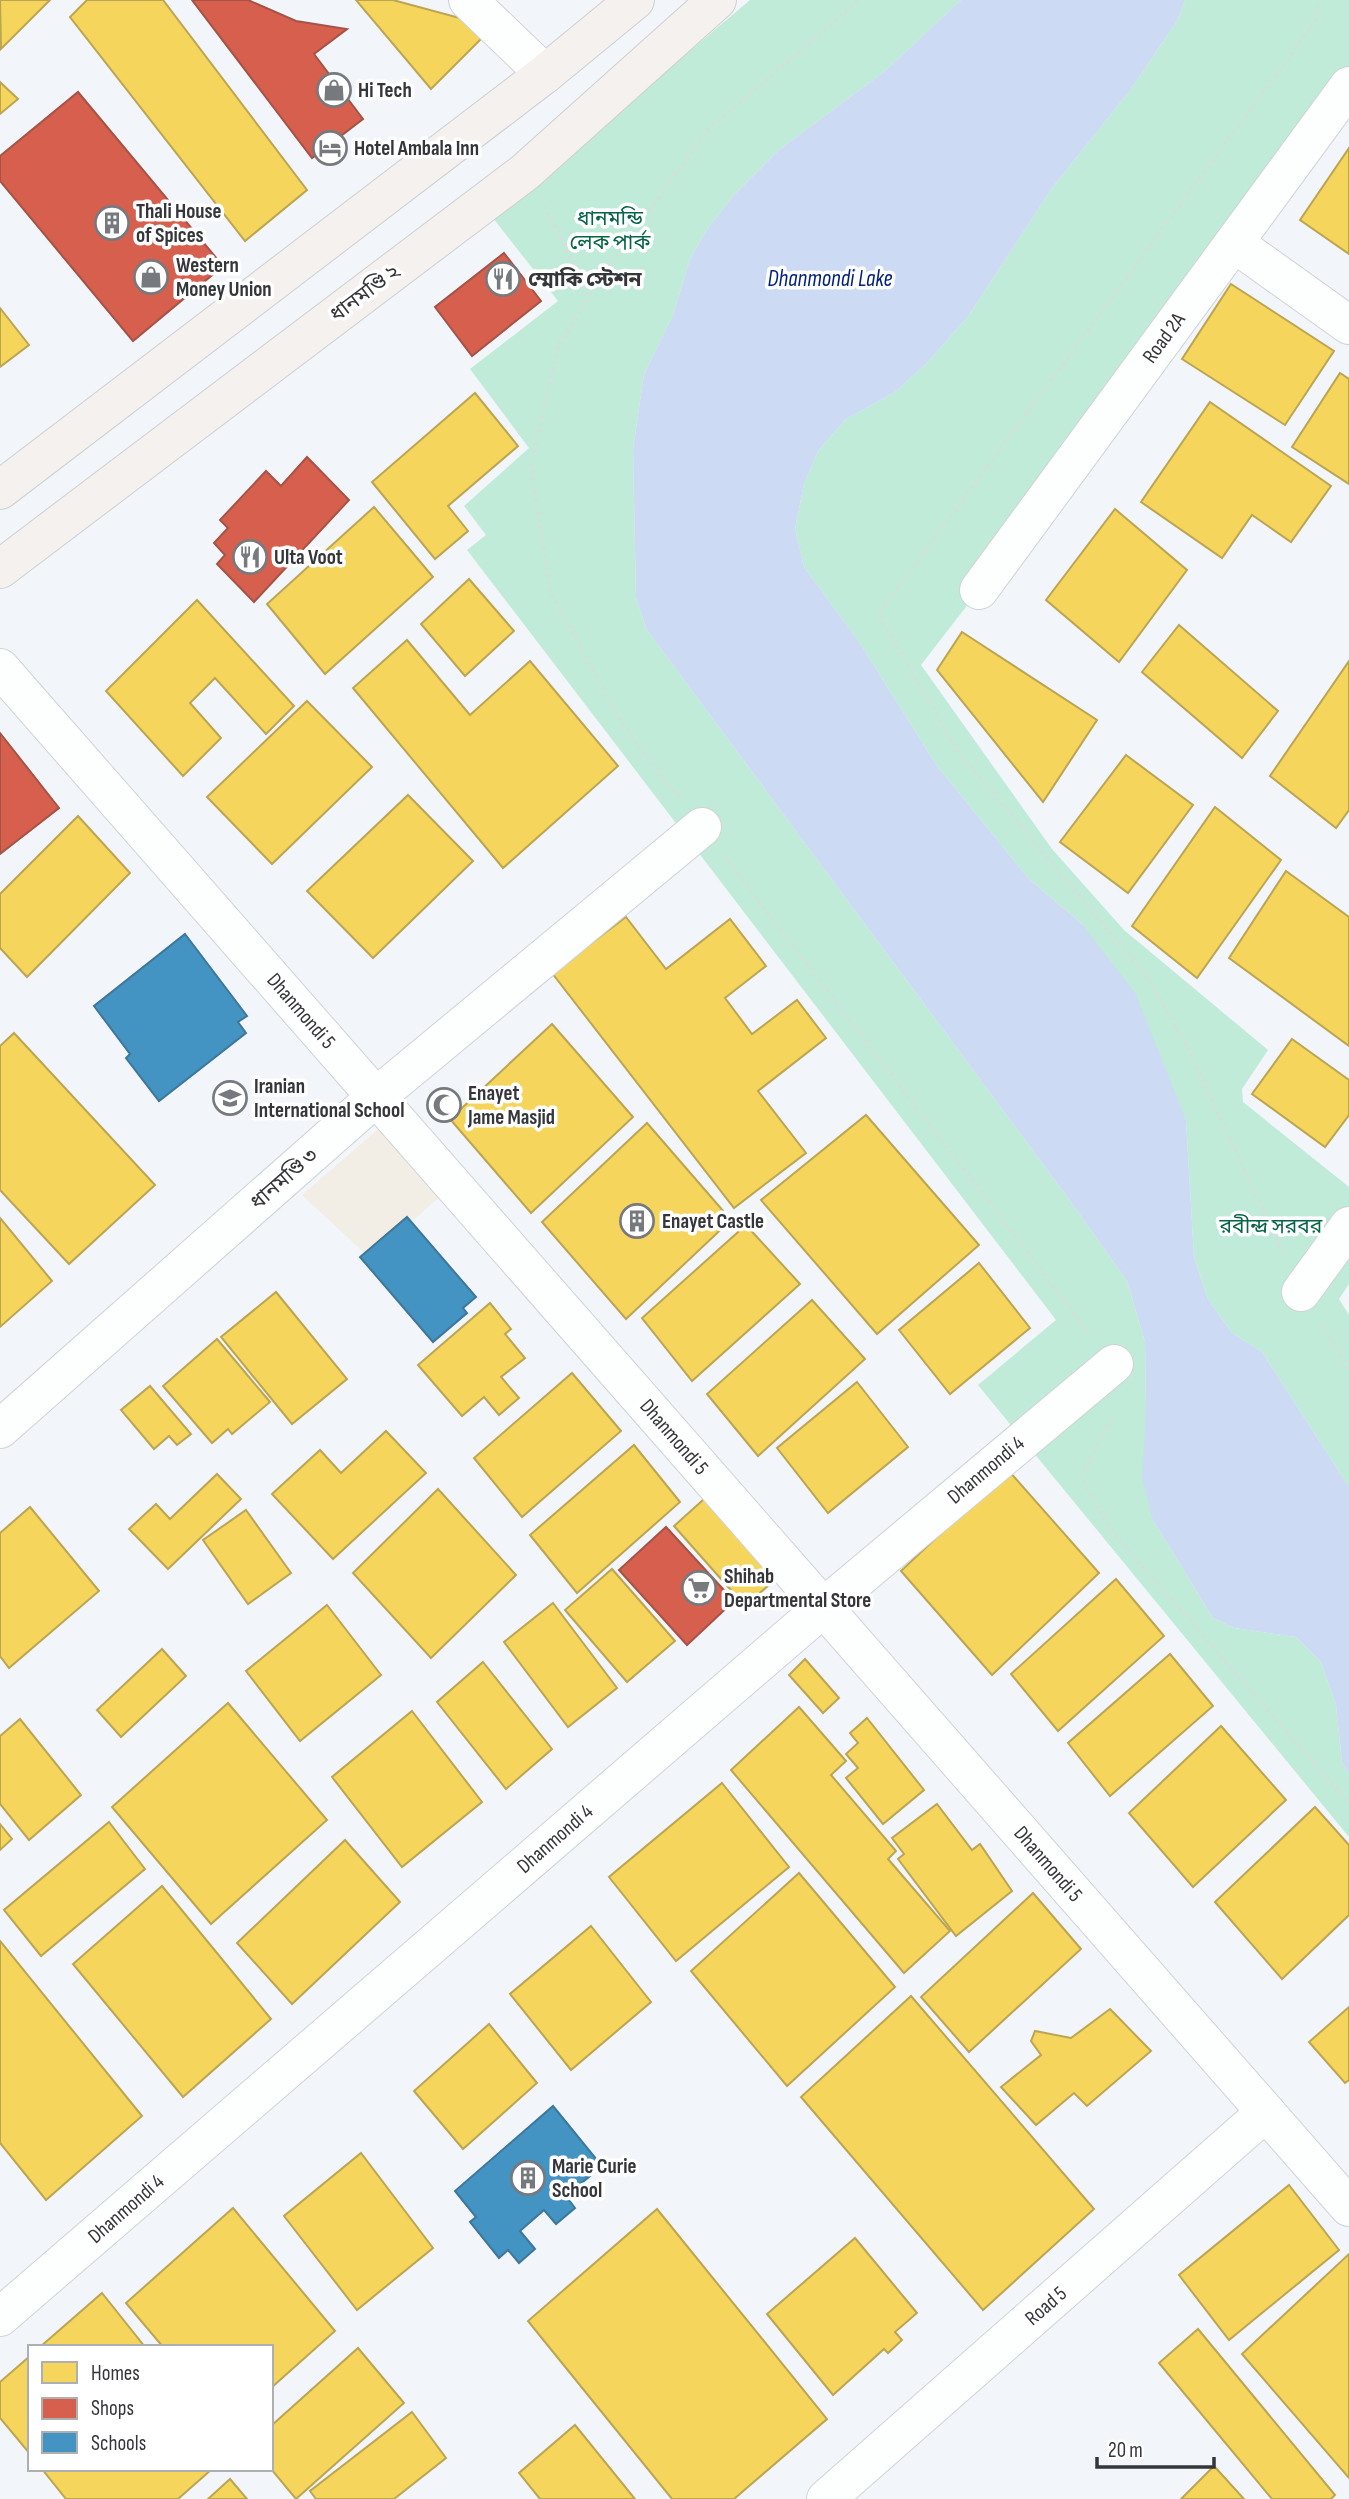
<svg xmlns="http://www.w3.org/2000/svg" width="1349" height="2499" font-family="'Sofia Sans Condensed','Noto Sans Bengali',sans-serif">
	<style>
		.education { fill: #f3eee5 }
		.green { fill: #bfebd8 }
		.water { fill: #ccdaf3 }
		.homes { fill: #f6d55c; stroke: #bca552; stroke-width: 2 }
		.shops { fill: #d6604d; stroke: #a55347; stroke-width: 2 }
		.schools { fill: #4393c3; stroke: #3e779a; stroke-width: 2 }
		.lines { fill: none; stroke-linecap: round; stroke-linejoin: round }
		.minor-casing { stroke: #d0d3d6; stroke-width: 40 }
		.major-casing { stroke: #cecfd2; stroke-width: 40 }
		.path { stroke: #dadbdc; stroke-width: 4.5; stroke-dasharray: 2 5; stroke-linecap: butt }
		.minor { stroke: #fdfefe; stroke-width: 38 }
		.major { stroke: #f5f1ef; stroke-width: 38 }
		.labels { text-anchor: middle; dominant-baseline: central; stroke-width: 7; stroke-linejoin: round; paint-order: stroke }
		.poi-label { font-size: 21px; font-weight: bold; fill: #34363a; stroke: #fff; text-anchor: start }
		.park-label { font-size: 21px; fill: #076445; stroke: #fff }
		.street-label { font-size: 21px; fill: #34363a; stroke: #fff }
		.water-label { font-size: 23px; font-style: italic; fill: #00217d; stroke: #fff }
	</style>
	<rect width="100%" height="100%" fill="#f2f5fa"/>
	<path class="education" d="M382 1126 443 1194 370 1258 302 1195Z"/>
	<g class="green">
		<path d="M750 0H961L884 72 779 150 734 195 708 228 690 259 673 315 644 374 633 449 636 598 647 630 1071 1202 1127 1281 1145 1342 1146 1409 1153 1520 1213 1618 1234 1628 1296 1637 1321 1662 1336 1705 1342 1762 1349 1774V1837L978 1385 1056 1320 467 550 486 535 464 506 529 448 470 369 558 301 493 218Z"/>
		<path d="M1185 0H1349V71L979 590 921 665 1052 849 1124 930 1268 1050 1242 1089 1243 1102 1349 1187V1284L1339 1299 1349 1315V1487L1262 1352 1232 1333 1208 1299 1194 1257 1186 1120 1082 924 1029 879 937 766 859 642 804 567 795 529 804 484 818 451 846 419 895 392 928 362 969 315 1052 188 1131 89 1177 21Z"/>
	</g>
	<path class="water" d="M961 0H1185L1177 21 1131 89 1052 188 969 315 928 362 895 392 846 419 818 451 804 484 795 529 804 567 859 642 937 766 1029 879 1082 924 1135 993 1186 1120 1194 1257 1208 1299 1232 1333 1262 1352 1349 1487V1774L1342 1762 1336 1705 1321 1662 1296 1637 1234 1628 1213 1618 1153 1520 1142 1479 1146 1409 1145 1342 1127 1281 1071 1202 647 630 636 598 633 449 644 374 673 315 690 259 708 228 734 195 779 150 884 72Z"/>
	<g class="homes">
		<path d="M0 0H50L1 49Z"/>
		<path d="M87 0H163L307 190 245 241 70 17Z"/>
		<path d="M356 0H393L493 27 431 89Z"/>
		<path d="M0 82 18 99 0 114Z"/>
		<path d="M1349 148V254L1300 220Z"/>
		<path d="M1231 284 1334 351 1285 425 1182 359Z"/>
		<path d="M0 308 29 345 0 367Z"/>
		<path d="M1340 373 1349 379V484L1292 447Z"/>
		<path d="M475 393 518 446 448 506 468 531 435 559 372 482Z"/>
		<path d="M1210 402 1331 486 1291 542 1252 515 1222 558 1141 502Z"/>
		<path d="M374 507 433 577 325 674 267 604Z"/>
		<path d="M1115 509 1187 570 1119 662 1046 600Z"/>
		<path d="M469 579 514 631 465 676 421 624Z"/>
		<path d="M197 600 294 706 266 734 215 678 190 703 221 738 183 776 106 691Z"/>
		<path d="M1179 625 1278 711 1242 758 1142 672Z"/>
		<path d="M962 632 1097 720 1043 802 937 670Z"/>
		<path d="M407 640 470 715 530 661 618 766 503 868 353 688Z"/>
		<path d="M1349 661V810L1336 828 1270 776Z"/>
		<path d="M307 701 372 767 272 864 207 797Z"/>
		<path d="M1126 755 1193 805 1128 893 1060 842Z"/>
		<path d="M408 795 473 861 373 958 307 891Z"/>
		<path d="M1215 807 1281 860 1197 978 1132 926Z"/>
		<path d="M78 816 130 873 27 977 0 948V894Z"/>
		<path d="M1286 871 1349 917V1046L1229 958Z"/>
		<path d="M626 917 666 969 730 919 766 966 725 998 752 1034 797 1000 826 1038 758 1091 806 1153 734 1208 552 973Z"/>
		<path d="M552 1024 633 1117 531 1213 450 1119Z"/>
		<path d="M14 1033 155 1185 69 1264 0 1190V1046Z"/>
		<path d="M1292 1039 1349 1080V1115L1325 1147 1252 1094Z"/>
		<path d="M866 1115 979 1245 877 1334 761 1200Z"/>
		<path d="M647 1123 731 1220 626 1319 542 1222Z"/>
		<path d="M0 1218 52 1281 0 1327Z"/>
		<path d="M746 1225 800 1284 692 1381 642 1318Z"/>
		<path d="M979 1263 1030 1328 950 1394 899 1330Z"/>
		<path d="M276 1292 347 1379 292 1424 221 1337Z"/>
		<path d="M812 1300 865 1359 758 1456 707 1394Z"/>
		<path d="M490 1303 511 1329 505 1334 525 1358 501 1377 519 1398 499 1415 484 1397 462 1416 418 1365Z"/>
		<path d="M217 1339 270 1402 232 1434 228 1429 212 1443 163 1386Z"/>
		<path d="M572 1373 621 1431 522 1517 474 1458Z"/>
		<path d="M857 1382 908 1447 828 1513 777 1448Z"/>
		<path d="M150 1386 191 1434 177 1445 169 1436 154 1449 121 1410Z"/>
		<path d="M386 1431 426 1473 333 1559 272 1494 320 1450 341 1473Z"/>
		<path d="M634 1445 680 1502 577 1593 530 1535Z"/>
		<path d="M1008 1470 1099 1573 992 1675 901 1571Z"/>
		<path d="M217 1474 241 1499 168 1569 129 1529 156 1504 170 1519Z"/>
		<path d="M438 1489 516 1575 431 1658 353 1573Z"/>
		<path d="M713 1491 785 1571 745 1606 674 1526Z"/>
		<path d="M30 1507 99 1591 9 1668 0 1656V1533Z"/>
		<path d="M246 1510 291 1573 248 1604 203 1540Z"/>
		<path d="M612 1569 675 1641 627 1682 565 1610Z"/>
		<path d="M1116 1579 1164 1636 1058 1731 1011 1674Z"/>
		<path d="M553 1603 617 1688 568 1727 504 1642Z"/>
		<path d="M327 1605 381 1675 300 1741 246 1671Z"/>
		<path d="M162 1649 186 1676 121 1737 97 1710Z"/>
		<path d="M1170 1654 1213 1706 1110 1796 1068 1743Z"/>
		<path d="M805 1659 839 1698 823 1713 789 1675Z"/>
		<path d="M483 1662 552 1749 506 1789 437 1702Z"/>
		<path d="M228 1703 327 1820 211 1924 112 1807Z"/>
		<path d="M799 1707 846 1761 831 1775 896 1851 888 1859 950 1931 904 1973 731 1770Z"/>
		<path d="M412 1711 482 1802 402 1867 332 1777Z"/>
		<path d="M867 1718 924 1790 883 1824 846 1778 858 1768 846 1754 858 1743 850 1733Z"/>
		<path d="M20 1719 81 1795 29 1840 0 1804V1736Z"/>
		<path d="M1221 1726 1286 1800 1193 1887 1129 1813Z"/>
		<path d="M722 1783 789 1867 676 1961 609 1877Z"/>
		<path d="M937 1804 972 1850 980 1844 1012 1891 956 1936 898 1859 904 1854 892 1838Z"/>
		<path d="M1315 1807 1349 1845V1915L1282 1979 1215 1902Z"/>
		<path d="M109 1822 145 1869 41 1956 4 1910Z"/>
		<path d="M0 1824 12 1839 0 1850Z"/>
		<path d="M345 1840 400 1902 292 2004 237 1943Z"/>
		<path d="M799 1873 895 1987 787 2086 691 1971Z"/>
		<path d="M162 1886 271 2019 183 2097 73 1964Z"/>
		<path d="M1033 1893 1081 1949 969 2052 921 1997Z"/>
		<path d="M591 1926 651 2002 571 2070 510 1994Z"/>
		<path d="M0 1941 142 2116 46 2200 0 2143Z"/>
		<path d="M911 1996 1094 2209 983 2310 801 2097Z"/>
		<path d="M1349 2007V2080L1345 2083 1309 2042Z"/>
		<path d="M1110 2009 1151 2051 1087 2106 1074 2093 1036 2125 1001 2087 1041 2055 1031 2041 1035 2031 1071 2038Z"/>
		<path d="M489 2024 537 2083 463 2149 414 2091Z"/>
		<path d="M361 2153 433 2248 357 2310 284 2216Z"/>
		<path d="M1289 2185 1339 2250 1229 2340 1179 2275Z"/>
		<path d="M233 2208 335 2331 271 2388V2347H163L126 2303Z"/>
		<path d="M657 2209 827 2419 734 2499H672L528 2321Z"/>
		<path d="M855 2238 917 2313 895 2332 902 2340 888 2353 884 2349 833 2395 767 2314Z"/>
		<path d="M1349 2254V2478L1242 2354Z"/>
		<path d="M102 2293 145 2347H40Z"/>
		<path d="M1198 2329 1335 2495 1331 2499H1272L1159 2363Z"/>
		<path d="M358 2348 404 2403 296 2499 271 2469V2426Z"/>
		<path d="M30 2356V2454L0 2418V2382Z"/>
		<path d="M412 2412 446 2458 394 2499H316L310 2491Z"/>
		<path d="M575 2425 635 2499H540L519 2473Z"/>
		<path d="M1214 2466 1244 2499H1181Z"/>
		<path d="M42 2469H212L178 2499H66Z"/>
		<path d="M230 2479 247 2499H208Z"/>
	</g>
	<g class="shops">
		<path d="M192 0H248L296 21 347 29 314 54 363 119 312 158Z"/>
		<path d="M78 92 223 266 133 341 0 181V156Z"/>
		<path d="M504 253 541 301 472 356 435 307Z"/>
		<path d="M307 457 349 500 254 602 217 564 225 555 214 543 228 528 220 520 266 471 281 486Z"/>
		<path d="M0 733 59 808 0 854Z"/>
		<path d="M666 1527 734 1601 687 1645 619 1570Z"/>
	</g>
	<g class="schools">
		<path d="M185 934 247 1016 238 1022 246 1033 159 1101 126 1058 130 1054 94 1006Z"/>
		<path d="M407 1217 476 1297 463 1308 467 1313 433 1342 360 1257Z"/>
		<path d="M553 2106 602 2166 566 2196 575 2208 556 2224 544 2210 520 2231 535 2249 519 2263 508 2250 499 2258 470 2222 476 2217 455 2191Z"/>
	</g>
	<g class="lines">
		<g class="minor-casing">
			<g id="minor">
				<path d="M468 0 545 74"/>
				<path d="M1234 243 1349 325"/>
				<path d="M979 590 1349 86"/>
				<path d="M0 668 1349 2207"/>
				<path d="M1301 1292 1349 1226"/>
				<path d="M0 1429 376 1097 702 827"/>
				<path d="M0 2317 824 1607 1114 1364"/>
				<path d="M826 2499 1266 2112"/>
			</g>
		</g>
		<g class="major-casing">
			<g id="major">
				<path d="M0 490 545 74 635 0"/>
				<path d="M0 569 525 172 717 0"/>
			</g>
		</g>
		<g class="path">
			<path d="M544 207 591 292"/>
			<path d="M679 798 621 722 551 593 531 466 558 348 591 292 705 133 859 0"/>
			<path d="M725 857 1090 1334"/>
			<path d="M1283 1253 1188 1048 1149 979 957 751 879 614 1317 19 1320 0"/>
			<path d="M1322 1325 1349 1369"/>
			<path d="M1111 1419 1081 1477 1110 1529 1349 1803"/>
		</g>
		<use href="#minor" class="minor"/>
		<use href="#major" class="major"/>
	</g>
	<defs>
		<g id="shop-ring" transform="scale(1.75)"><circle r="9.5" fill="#fff" stroke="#76797d" stroke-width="1.5"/><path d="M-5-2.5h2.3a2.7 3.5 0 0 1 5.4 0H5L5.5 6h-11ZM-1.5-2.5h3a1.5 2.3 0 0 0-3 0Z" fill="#76797d"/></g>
		<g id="hotel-ring" transform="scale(1.75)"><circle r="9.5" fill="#fff" stroke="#76797d" stroke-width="1.5"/><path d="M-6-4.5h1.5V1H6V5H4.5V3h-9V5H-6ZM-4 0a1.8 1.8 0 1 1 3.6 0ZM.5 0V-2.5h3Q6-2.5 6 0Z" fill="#76797d"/></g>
		<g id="building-ring" transform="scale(1.75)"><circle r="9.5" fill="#fff" stroke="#76797d" stroke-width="1.5"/><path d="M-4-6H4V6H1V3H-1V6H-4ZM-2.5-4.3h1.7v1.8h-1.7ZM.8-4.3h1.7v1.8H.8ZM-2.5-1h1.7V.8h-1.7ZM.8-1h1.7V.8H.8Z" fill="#76797d"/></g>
		<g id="restaurant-ring" transform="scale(1.75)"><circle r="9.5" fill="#fff" stroke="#76797d" stroke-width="1.5"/><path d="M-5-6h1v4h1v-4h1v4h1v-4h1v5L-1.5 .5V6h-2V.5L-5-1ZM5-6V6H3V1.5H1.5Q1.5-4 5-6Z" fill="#76797d"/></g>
		<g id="school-ring" transform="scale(1.75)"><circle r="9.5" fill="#fff" stroke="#76797d" stroke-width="1.5"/><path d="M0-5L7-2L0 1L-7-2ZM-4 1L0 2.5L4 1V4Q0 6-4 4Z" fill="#76797d"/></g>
		<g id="mosque-ring" transform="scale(1.75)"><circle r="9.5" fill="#fff" stroke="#76797d" stroke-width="1.5"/><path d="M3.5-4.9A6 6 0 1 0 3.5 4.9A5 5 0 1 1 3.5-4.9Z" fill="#76797d"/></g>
		<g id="supermarket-ring" transform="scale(1.75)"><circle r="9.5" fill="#fff" stroke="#76797d" stroke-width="1.5"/><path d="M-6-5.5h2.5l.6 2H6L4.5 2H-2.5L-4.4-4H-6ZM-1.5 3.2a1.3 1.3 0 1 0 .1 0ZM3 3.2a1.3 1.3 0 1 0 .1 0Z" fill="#76797d"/></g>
	</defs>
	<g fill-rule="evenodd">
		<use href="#shop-ring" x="334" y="90"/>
		<use href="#hotel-ring" x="330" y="148"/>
		<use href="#building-ring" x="112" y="223"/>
		<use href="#shop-ring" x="151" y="277"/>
		<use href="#restaurant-ring" x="503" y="279"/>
		<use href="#restaurant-ring" x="250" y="557"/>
		<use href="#school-ring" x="230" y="1098"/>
		<use href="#mosque-ring" x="444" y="1105"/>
		<use href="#building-ring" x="637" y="1221"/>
		<use href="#supermarket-ring" x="699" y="1588"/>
		<use href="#building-ring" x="528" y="2178"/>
	</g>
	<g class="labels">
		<g class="poi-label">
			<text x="358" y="90">Hi Tech</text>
			<text x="354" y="148">Hotel Ambala Inn</text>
			<text x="136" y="211">Thali House<tspan x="136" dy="24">of Spices</tspan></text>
			<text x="176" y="265">Western<tspan x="176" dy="24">Money Union</tspan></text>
			<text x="528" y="279">ম্মোকি স্টেশন</text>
			<text x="274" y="557">Ulta Voot</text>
			<text x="254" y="1086">Iranian<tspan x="254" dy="24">International School</tspan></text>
			<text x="468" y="1093">Enayet<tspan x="468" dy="24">Jame Masjid</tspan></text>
			<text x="662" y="1221">Enayet Castle</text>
			<text x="724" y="1576">Shihab<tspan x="724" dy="24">Departmental Store</tspan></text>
			<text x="552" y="2166">Marie Curie<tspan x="552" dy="24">School</tspan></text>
		</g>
		<g class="park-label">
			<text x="610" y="218">ধানমন্ডি<tspan x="610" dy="24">লেক পার্ক</tspan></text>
			<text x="1271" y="1226">রবীন্দ্র সরবর</text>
		</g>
		<g class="street-label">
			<text transform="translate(365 293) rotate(-37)">ধানমণ্ডি ২</text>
			<text transform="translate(1164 338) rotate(-54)">Road 2A</text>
			<text transform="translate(301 1011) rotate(49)">Dhanmondi 5</text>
			<text transform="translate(284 1179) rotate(-41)">ধানমণ্ডি ৩</text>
			<text transform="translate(674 1437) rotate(49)">Dhanmondi 5</text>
			<text transform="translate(986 1470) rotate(-40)">Dhanmondi 4</text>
			<text transform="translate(555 1839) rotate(-41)">Dhanmondi 4</text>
			<text transform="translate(1048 1864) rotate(49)">Dhanmondi 5</text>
			<text transform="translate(126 2209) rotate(-41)">Dhanmondi 4</text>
			<text transform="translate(1046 2306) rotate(-41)">Road 5</text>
		</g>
		<g class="water-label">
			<text x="830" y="279">Dhanmondi Lake</text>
		</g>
	</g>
	<rect x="28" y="2345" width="245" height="126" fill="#ffffff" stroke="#aeafb0" stroke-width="2"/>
	<rect x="42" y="2362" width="35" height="21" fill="#f6d55c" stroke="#aeafb0" stroke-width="2"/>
	<text x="91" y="2380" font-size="21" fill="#34363a">Homes</text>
	<rect x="42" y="2398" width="35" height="21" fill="#d6604d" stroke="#aeafb0" stroke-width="2"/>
	<text x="91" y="2415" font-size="21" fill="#34363a">Shops</text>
	<rect x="42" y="2432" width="35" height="21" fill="#4393c3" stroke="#aeafb0" stroke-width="2"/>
	<text x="91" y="2450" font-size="21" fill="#34363a">Schools</text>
	<path d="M1097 2457v10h117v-10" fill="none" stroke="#34363a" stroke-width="3.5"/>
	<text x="1108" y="2457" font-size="21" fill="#34363a" stroke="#ffffff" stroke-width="5" paint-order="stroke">20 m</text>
</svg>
